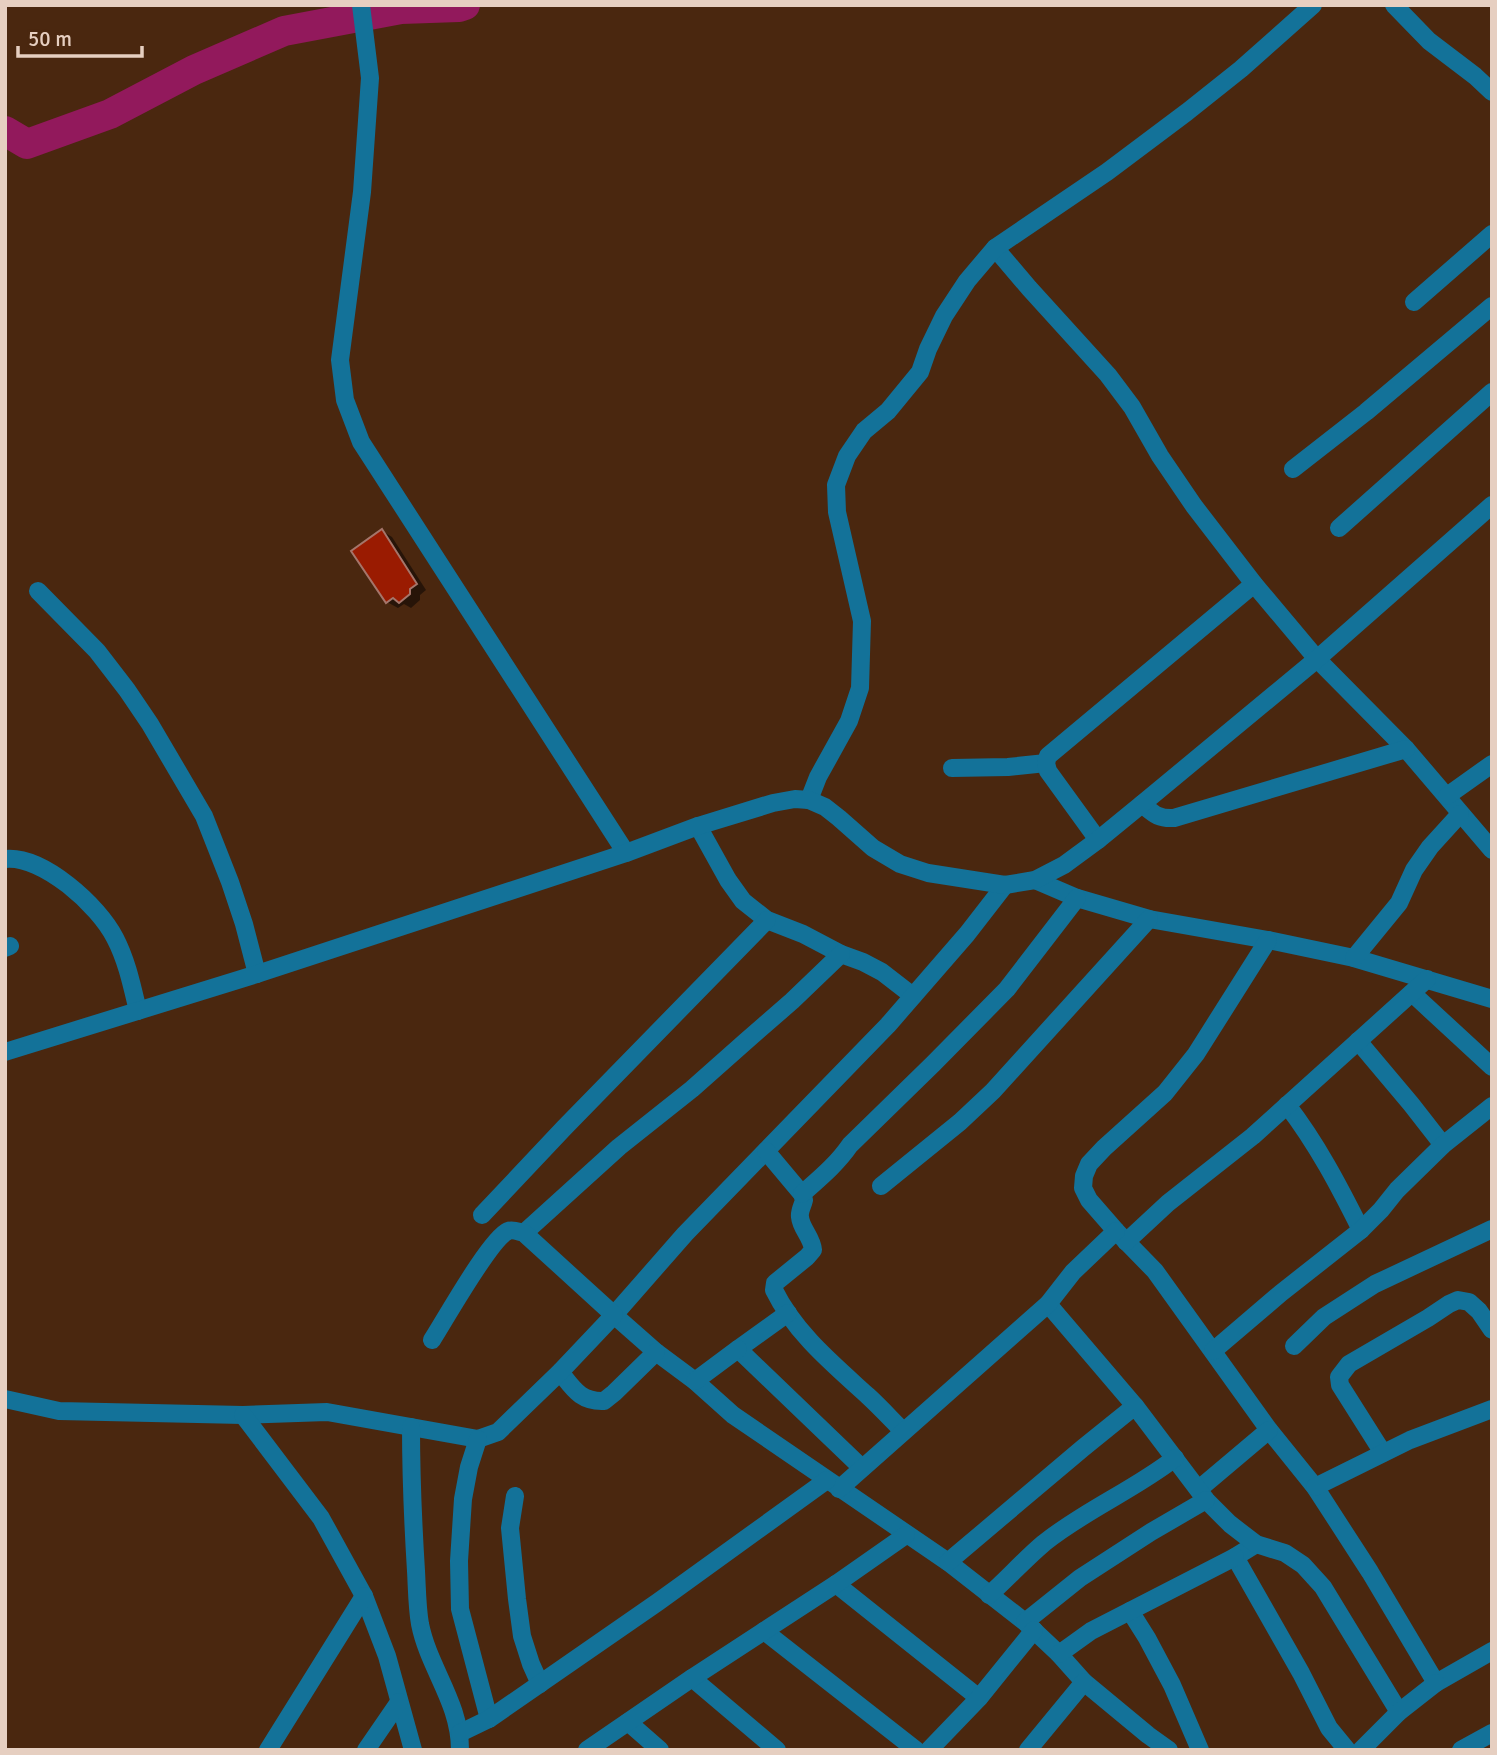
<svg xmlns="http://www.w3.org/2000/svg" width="1497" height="1755" font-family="Signika,sans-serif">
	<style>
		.shadow { fill: #0007 }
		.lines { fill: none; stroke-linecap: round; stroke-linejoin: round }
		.river { stroke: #92195c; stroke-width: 30 }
		.building { fill: #9a1b01; stroke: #a5756a; stroke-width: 2 }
		.minor { stroke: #137299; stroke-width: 18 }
	</style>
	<rect width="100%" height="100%" fill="#4a270f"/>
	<path class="shadow" d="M382 531 392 537 426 590 420 595V600L411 608 404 604 398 608 387 602Z"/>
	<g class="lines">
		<path class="river" d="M5 131 27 144 110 114 194 70 284 31 401 9 459 7 465 5"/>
	</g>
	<path class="building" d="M382 529 417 584 410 589V594L399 603 393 598 386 603 351 551Z"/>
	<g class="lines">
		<g class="minor">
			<path d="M361 5 370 78 362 192 340 360 345 400 361 442 626 853"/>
			<path d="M1394 5 1429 41 1475 76 1492 92"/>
			<path d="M995 248 1029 288 1108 375 1132 407 1160 456 1194 506 1254 584 1317 659 1406 749 1492 850"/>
			<path d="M1414 302 1492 234"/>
			<path d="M1293 469 1366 412 1492 306"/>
			<path d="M1339 528 1492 392"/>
			<path d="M38 591 97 651 127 690 150 724 204 816 230 882 244 924 257 974"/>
			<path d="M952 768 1008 767 1046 763"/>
			<path d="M1447 796 1492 764"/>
			<path d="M809 800 818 777 849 721 860 688 862 621 837 512 836 485 847 456 864 431 888 411 920 372 928 349 944 316 967 281 995 248 1107 172 1187 112 1241 69 1313 5"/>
			<path d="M1142 804C1154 814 1158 819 1174 818L1406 749"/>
			<path d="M698 826 728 880 743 901 767 920 803 934 841 954 863 962 882 972 913 996"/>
			<path d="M1098 840 1048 771 1046 763 1048 756 1254 584"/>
			<path d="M5 859C43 855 99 906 115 938 127 961 132 986 138 1011"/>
			<path d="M1035 880 1077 898 1149 919 1268 940 1354 958 1492 999"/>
			<path d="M1005 885 967 934 888 1025 685 1234 614 1315 656 1352 695 1381 733 1415 948 1562 1025 1622 1059 1654 1084 1682 1148 1735 1169 1750"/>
			<path d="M1268 940 1196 1054 1165 1093 1104 1148 1089 1164 1084 1176 1083 1188 1089 1200 1116 1231 1155 1271 1269 1430 1315 1487 1370 1572 1436 1683 1492 1651"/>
			<path d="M5 948 10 946"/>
			<path d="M1354 958 1399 903 1414 870 1430 847 1460 814"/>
			<path d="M1412 993 1492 1067"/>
			<path d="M1358 1041 1411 1104 1443 1145"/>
			<path d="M5 1052 257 974 626 853 698 826 773 803 795 799 809 800 825 807 839 818 873 848 900 864 928 873 1005 885 1035 880 1064 865 1098 840 1142 804 1317 659 1492 505"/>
			<path d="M1287 1105C1317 1144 1339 1186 1361 1230"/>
			<path d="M766 1151 802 1194 804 1200C803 1205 799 1211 800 1217 801 1229 812 1237 813 1250L807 1257 775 1283 774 1290C795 1333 833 1364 868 1396 880 1407 891 1419 903 1431"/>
			<path d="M881 1186 960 1122 993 1091 1149 919"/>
			<path d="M802 1194C820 1178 837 1164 850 1145L933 1064 1007 989 1077 898"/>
			<path d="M482 1215 564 1128 767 920"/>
			<path d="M524 1233 619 1147 692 1089 745 1042 792 1001 841 954"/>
			<path d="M1126 1242 1168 1203 1253 1136 1427 979"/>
			<path d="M1048 1304 1135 1406"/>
			<path d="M788 1313 738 1349 862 1468"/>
			<path d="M1294 1346 1324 1317 1375 1284 1492 1229"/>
			<path d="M1213 1351 1281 1293 1361 1230 1381 1210 1397 1190 1443 1145 1492 1106"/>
			<path d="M560 1372C573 1388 580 1402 604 1401L614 1393 656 1352"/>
			<path d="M695 1381 738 1349"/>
			<path d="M5 1399 59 1411 243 1415 327 1412 478 1439 498 1432 560 1372 614 1315 524 1233C519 1232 513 1229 508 1231 490 1239 445 1320 432 1340"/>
			<path d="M243 1415 321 1518 364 1596 387 1656 413 1750"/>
			<path d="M411 1427C411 1475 413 1523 416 1571 417 1588 417 1607 420 1624 429 1669 460 1702 460 1750"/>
			<path d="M478 1439 469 1467 463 1499 459 1561 460 1609 489 1719"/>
			<path d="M1383 1453 1340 1385 1339 1377 1349 1364 1428 1318 1449 1304 1458 1300 1469 1302 1479 1311 1492 1330"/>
			<path d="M1315 1487 1410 1440 1492 1409"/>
			<path d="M839 1489 1048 1304 1073 1272 1116 1231"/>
			<path d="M1199 1489 1269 1430"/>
			<path d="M515 1496 510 1528 517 1599 522 1636 531 1664 540 1684"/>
			<path d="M1256 1544 1235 1557 1301 1673 1329 1728 1347 1750"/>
			<path d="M948 1562 1083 1448 1135 1406 1206 1500 1230 1524 1256 1544 1285 1553 1303 1565 1323 1587 1399 1712"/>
			<path d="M836 1584 979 1698"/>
			<path d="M989 1595C1008 1578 1025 1559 1044 1543 1085 1510 1134 1490 1175 1458"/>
			<path d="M1130 1611 1147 1638 1172 1685 1200 1750"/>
			<path d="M1025 1622 1080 1578 1151 1532 1206 1500"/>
			<path d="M764 1631 916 1750"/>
			<path d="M1059 1654 1091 1631 1235 1557"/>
			<path d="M692 1678 777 1750"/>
			<path d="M628 1722 660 1750"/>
			<path d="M460 1733 489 1719 658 1602 827 1480"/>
			<path d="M268 1750 364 1596"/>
			<path d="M366 1750 399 1702"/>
			<path d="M587 1750 692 1678 836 1584 906 1535"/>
			<path d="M929 1750 979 1698 1034 1630"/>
			<path d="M1028 1750 1084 1682"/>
			<path d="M1361 1750 1399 1712 1436 1683"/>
			<path d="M1461 1750 1492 1733"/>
		</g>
	</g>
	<rect width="1497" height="1755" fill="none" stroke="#e6cfc1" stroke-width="14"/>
	<path d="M18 46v10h124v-10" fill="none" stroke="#e6cfc1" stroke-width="3.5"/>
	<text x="28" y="46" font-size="21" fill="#e6cfc1" stroke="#4a270f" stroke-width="5" paint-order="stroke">50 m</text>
</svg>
